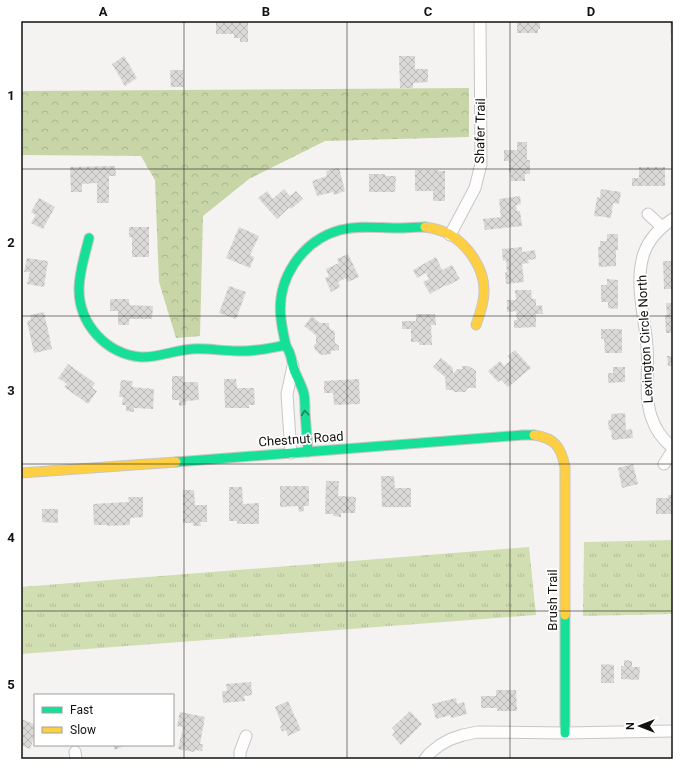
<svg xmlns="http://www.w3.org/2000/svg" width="694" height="780" font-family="Roboto,sans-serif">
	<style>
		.grass { fill: url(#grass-tufts) }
		.forest { fill: url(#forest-crowns) }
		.building { fill: url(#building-cross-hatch) }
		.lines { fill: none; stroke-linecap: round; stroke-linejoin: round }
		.street-casing { stroke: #c8c6c5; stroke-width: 13 }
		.fast-casing { stroke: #c8c6c5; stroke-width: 11 }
		.slow-casing { stroke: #c8c6c5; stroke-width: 11 }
		.street { stroke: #fefdfd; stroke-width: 11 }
		.fast { stroke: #16e098; stroke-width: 9 }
		.slow { stroke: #ffcf43; stroke-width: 9 }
		.oneway { stroke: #15835b }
		.grid { fill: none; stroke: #131211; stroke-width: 1; stroke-opacity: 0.55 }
		.labels { text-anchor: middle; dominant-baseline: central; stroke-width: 3.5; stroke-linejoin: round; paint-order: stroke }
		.street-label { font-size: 13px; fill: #131211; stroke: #fff }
		.neatline { fill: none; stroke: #131211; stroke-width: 1.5 }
		.grid-label { font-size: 13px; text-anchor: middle; font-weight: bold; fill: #131211 }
	</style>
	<defs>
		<pattern id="grass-tufts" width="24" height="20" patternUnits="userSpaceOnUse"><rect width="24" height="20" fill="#d0deb2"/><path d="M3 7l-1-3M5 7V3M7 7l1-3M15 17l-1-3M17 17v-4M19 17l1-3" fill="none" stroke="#b2bd98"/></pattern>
		<pattern id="forest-crowns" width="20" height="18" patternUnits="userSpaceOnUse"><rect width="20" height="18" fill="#c8d6a7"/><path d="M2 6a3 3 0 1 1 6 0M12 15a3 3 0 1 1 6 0" fill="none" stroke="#abb78f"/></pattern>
		<pattern id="building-cross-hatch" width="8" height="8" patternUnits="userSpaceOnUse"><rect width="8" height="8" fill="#dbd9d8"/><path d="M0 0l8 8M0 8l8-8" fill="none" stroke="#bbb9b8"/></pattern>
	</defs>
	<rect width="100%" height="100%" fill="#f5f3f1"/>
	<g class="grass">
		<path d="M673 540V614L583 616 584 542Z"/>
		<path d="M529 547 536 615 21 654V587Z"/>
	</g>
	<path class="forest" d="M469 88V137L325 141 249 179 203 216 200 336 176 338 159 282 155 180 141 156 21 155V91Z"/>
	<g class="building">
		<path d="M234 21H248V42H240V38H234V34H216V22H234Z"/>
		<path d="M517 21H540V29H538V33H517Z"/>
		<path d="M670 21H673V41H671Z"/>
		<path d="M124 56 137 78 125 86 112 64Z"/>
		<path d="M399 56H415V69H428V82L413 83V88H400Z"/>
		<path d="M170 70H183L184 87H171Z"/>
		<path d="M517 142H527V160H530V174H525V181H511V173H509V161H504V150H517Z"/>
		<path d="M115 166 116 176H109V203H97V183L82 184V192H71L70 167Z"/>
		<path d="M639 167H665V186H632V178H639Z"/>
		<path d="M339 168 345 191 334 195 333 192 317 196 312 181 327 176 326 171Z"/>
		<path d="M415 170H438V171H445V201H433V191H415Z"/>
		<path d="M369 174H385V176H396L395 192H369Z"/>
		<path d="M284 189 290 196 296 191 303 199 291 209 290 207 277 219 258 198 267 191 273 199Z"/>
		<path d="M601 189 621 192 619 204 613 203 611 218 599 216V217L594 216 597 197 600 198Z"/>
		<path d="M520 196 521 204 516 205 517 211H520L522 226 485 230 483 219 501 217 499 199Z"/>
		<path d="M39 198 55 207 43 229 31 223 36 215 31 212Z"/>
		<path d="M129 227H149V257H132V237H129Z"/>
		<path d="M239 227 259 236 250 255 254 257 250 268 226 258Z"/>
		<path d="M607 234H618V250H616V266L599 267 598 247H600V241H607Z"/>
		<path d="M522 247V252L535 250 536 259 528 260 529 263 522 264 524 282 506 284 505 272H507L506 260 503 261 502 249Z"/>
		<path d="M348 254 359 277 348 282 346 278 338 282 340 287 331 292 325 278 329 276 326 269 339 263 337 259Z"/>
		<path d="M436 257 442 270 452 265 460 279 447 286 446 285 430 294 423 282 429 279 426 273 417 278 413 270Z"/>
		<path d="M27 258 48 261 44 287 27 284 30 272H24Z"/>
		<path d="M663 261H673V289H664Z"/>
		<path d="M607 279 618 280V309L608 308V302H601V285H607Z"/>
		<path d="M229 286 246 292 236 319 219 313Z"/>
		<path d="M515 290H531L532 299H536V306L542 305 543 314H536V327L514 328V320H517L516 311 507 312V300H516Z"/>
		<path d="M110 299H129V305L153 306 152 319H129V325H118V311H110Z"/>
		<path d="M666 303H673V333H666L665 315H667Z"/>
		<path d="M44 312 52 349 34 353 27 321 31 320 30 315Z"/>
		<path d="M416 314H435L436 325H431L432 345H419V342H411V329H402V321H416Z"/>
		<path d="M312 316 320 323H329V328L335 332V343L339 346V350L331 351V354L321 355 315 350 314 345 316 343V335L304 326Z"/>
		<path d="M601 329H622V353H605L604 339H601Z"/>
		<path d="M515 350 531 368 508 387 501 380 498 382 488 371 500 361 504 366 511 360 508 356Z"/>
		<path d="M667 356H673V366H668Z"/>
		<path d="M441 358 453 368V374L457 369H463L462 366H469L476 371V388H468L465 392H455L452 390H446L445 377 433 367Z"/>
		<path d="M68 364 95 383 92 388 97 391 88 404 64 387 67 384 58 378Z"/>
		<path d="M613 367H625V382L608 383V373H613Z"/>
		<path d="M172 376H183V382H198L199 400 186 401V405L179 406V400H172Z"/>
		<path d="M224 379H236L237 388H254L255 405H249V408H225Z"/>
		<path d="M359 379 360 404 334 405 333 393H324V381Z"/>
		<path d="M121 380 133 381 132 387 154 389 153 409 134 408V412L126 411V405H122L123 397H119Z"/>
		<path d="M625 413 626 430 632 429 633 438 612 440 611 430H609L608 420H611V414Z"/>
		<path d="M633 464 638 484 622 488 618 468Z"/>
		<path d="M381 476H394L395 488H411V507H382Z"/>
		<path d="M326 481H339L338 496 356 497 355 513H341V517L333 516 334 514H325Z"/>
		<path d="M280 486H309V506H304V511L299 512 298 506 280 507Z"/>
		<path d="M229 487H242L243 504 259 503V524H237V521H229Z"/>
		<path d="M183 490H194L195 505H207V522H200L201 526H193V523H183Z"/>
		<path d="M668 495H673V514H656V498H668Z"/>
		<path d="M128 497H143V517L130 518V525L107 526V525H94L93 504 129 502Z"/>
		<path d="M42 509H58V523L42 522Z"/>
		<path d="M624 660 632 661V667H640L639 680 621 679V666H624Z"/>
		<path d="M601 664 614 665V683H601Z"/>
		<path d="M251 682 252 695 244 696 245 701 223 703 222 691H227L226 684Z"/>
		<path d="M496 690H516L517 711H497V708H481V696H496Z"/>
		<path d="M456 698 457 704 464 702 467 714 451 718V715L436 719 432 704Z"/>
		<path d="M288 701 301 730 288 736 286 730 282 732 280 726 282 725 275 707Z"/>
		<path d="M410 711 422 724 401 745 392 735 395 731 392 728Z"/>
		<path d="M180 712 205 717 200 744H203L202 751 195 750 194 752 178 749 183 727 177 726Z"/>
		<path d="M21 719 34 724 35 722V738L34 737 30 749 21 745Z"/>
		<path d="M113 745H126L115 750Z"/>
	</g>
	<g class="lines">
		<g class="street-casing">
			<g id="street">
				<path d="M648 214 662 227"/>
				<path d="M673 219C661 227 649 239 644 253 634 283 645 316 647 347 649 370 644 394 651 416 655 429 663 440 673 448"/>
				<path d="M450 235 475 188 481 164 480 21"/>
				<path d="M291 453 287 394 293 366"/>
				<path d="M664 464 673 450"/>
				<path d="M75 752 76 759"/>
				<path d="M240 759V752L246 736"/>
				<path d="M425 759 430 753 440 745 451 739 463 735 478 732 565 733 673 731"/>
			</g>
		</g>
		<g class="fast-casing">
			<g id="fast">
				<path d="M89 238C85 255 79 272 79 289 79 324 106 354 141 357 158 358 175 350 192 349 207 348 222 351 238 351 254 352 270 348 286 345"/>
				<path d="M308 452C307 439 306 426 305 412 305 406 305 400 304 394 302 386 298 379 295 372 293 367 292 362 291 357 290 353 288 349 286 346 284 337 282 328 281 319 276 280 301 241 340 230 359 225 378 228 398 228 407 228 416 227 425 227"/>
				<path d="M176 462 523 435H534"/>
				<path d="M565 615V733"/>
			</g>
		</g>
		<g class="slow-casing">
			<g id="slow">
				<path d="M425 227C433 228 441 230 449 234 468 245 485 269 484 292 484 303 480 314 476 325"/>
				<path d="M534 435C555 438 561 447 565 467V615"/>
				<path d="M21 473 176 462"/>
			</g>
		</g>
		<use href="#street" class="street"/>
		<use href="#fast" class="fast"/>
		<use href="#slow" class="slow"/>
	</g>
	<defs><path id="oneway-chevron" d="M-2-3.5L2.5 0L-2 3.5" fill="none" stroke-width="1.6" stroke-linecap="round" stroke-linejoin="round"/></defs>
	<use class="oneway" href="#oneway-chevron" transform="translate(305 413) rotate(-95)"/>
	<path class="grid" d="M184 21V759M347 21V759M510 21V759M21 169H673M21 316H673M21 464H673M21 611H673"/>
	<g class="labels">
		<g class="street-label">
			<text transform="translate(480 131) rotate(-89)">Shafer Trail</text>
			<text transform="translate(645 339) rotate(-93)">Lexington Circle North</text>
			<text transform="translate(301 439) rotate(-4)">Chestnut Road</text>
			<text transform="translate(552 600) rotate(-90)">Brush Trail</text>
		</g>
	</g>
	<rect width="694" height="780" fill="none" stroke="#ffffff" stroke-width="44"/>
	<rect x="34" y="694" width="140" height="52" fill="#ffffff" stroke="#a1a0a0"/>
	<rect x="42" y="707" width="20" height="6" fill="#16e098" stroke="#a1a0a0"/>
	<text x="70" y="714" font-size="12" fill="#131211">Fast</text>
	<rect x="42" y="727" width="20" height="6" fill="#ffcf43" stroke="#a1a0a0"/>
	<text x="70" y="734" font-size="12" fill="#131211">Slow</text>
	<g transform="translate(640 726) rotate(270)" stroke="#ffffff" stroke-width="3" paint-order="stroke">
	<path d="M0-3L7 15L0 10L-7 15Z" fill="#131211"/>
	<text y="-6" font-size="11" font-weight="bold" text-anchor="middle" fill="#131211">N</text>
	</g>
	<rect x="22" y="22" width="650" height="736" class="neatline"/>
	<g class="grid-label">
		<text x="103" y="16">A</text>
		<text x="266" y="16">B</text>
		<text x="428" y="16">C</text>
		<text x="591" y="16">D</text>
		<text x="11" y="100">1</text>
		<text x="11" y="247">2</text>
		<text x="11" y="395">3</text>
		<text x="11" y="542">4</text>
		<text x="11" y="689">5</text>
	</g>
</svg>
